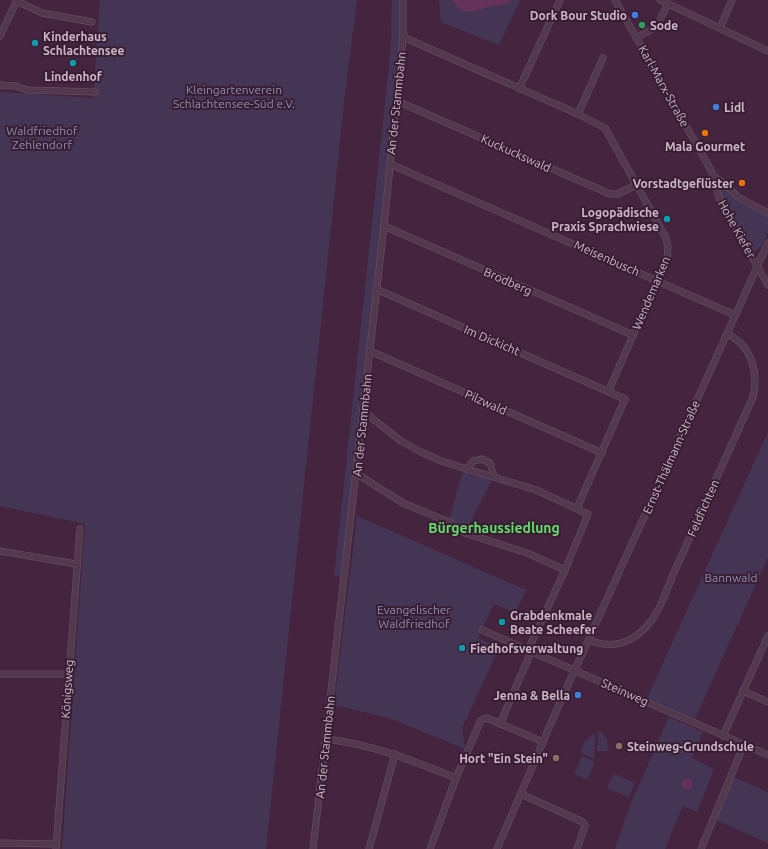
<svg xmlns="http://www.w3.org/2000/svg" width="768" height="849" font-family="Ubuntu,sans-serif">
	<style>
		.green { fill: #453555 }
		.water { fill: #65325b }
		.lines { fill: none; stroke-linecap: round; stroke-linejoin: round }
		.minor-casing { stroke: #6e5468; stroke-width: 7 }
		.minor { stroke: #53394e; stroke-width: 6 }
		.shop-dot { fill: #3f7fe0; stroke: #391e33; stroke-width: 1.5 }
		.leisure-dot { fill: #2e9e5b; stroke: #391e33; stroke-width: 1.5 }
		.culture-dot { fill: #0f9aa8; stroke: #391e33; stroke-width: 1.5 }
		.food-dot { fill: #e8710a; stroke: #391e33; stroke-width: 1.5 }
		.education-dot { fill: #8d6e63; stroke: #391e33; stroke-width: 1.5 }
		.labels { text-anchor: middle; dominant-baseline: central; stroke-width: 4; stroke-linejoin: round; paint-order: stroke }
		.poi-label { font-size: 12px; font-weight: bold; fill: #cdb6c8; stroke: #391e33; text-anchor: start }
		.street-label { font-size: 12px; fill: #cdb6c8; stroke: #391e33 }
		.park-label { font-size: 12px; fill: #898fb3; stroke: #391e33 }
		.quarter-label { font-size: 14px; font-weight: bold; fill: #60de68; stroke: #391e33 }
	</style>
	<rect width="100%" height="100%" fill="#44243e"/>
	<g class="green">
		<path d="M100 0H357L344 103 266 849H62L85 524 0 506V92L93 98Z"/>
		<path d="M392 0H403V18L345 577 334 576 391 47Z"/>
		<path d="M439 0H520L499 45 441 22Z"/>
		<path d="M718 180 734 198 768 217V232L761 247 754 251C745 238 716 194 718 180Z"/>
		<path d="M768 432V557L695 719 647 698Z"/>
		<path d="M463 471 492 480 467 529 449 520Z"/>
		<path d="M357 516 526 590 515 613 494 604 478 638 499 648 462 728 465 749 389 718 334 705Z"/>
		<path d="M669 717 703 732 692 758 714 769 697 812 683 806 665 849H615L630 805Z"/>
		<path d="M601 731 607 739 608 751H597L598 732Z"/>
		<path d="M595 733 594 759 580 752 585 741Z"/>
		<path d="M582 756 595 762 587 780 574 774Z"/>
		<path d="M614 774 635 783 629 797 607 788Z"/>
		<path d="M733 777 768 792V843L716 820Z"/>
	</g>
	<g class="water">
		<path d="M453 0H511C504 7 495 5 487 7 478 10 471 14 460 10Z"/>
		<circle cx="687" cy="784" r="5.5"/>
	</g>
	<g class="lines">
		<g class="minor-casing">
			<g id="minor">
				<path d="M615 0 712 172 720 200 768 285"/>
				<path d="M660 0 768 51"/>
				<path d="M17 1 42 13 92 22"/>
				<path d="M720 28 732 0"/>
				<path d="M0 36 17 0"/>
				<path d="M403 37 578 114 605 128 666 238 668 247 667 258 609 390"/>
				<path d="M636 38 656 27 668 4"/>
				<path d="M0 85 16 86 27 90 95 92"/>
				<path d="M519 89 560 0"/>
				<path d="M397 101 610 194H618L636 185"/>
				<path d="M578 114 603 58"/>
				<path d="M390 164 735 315"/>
				<path d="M713 176 724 183 738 197 768 213"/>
				<path d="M384 226 633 335"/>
				<path d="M376 289 625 399 577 508"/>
				<path d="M370 351 602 453"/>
				<path d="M363 411 401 441 421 452 441 461 536 490 588 514 565 570 528 650"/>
				<path d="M467 469 473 461 482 459 490 463 494 476"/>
				<path d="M357 474 403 503 449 522 465 533 527 553 565 570"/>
				<path d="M0 551 76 564"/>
				<path d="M482 630 768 755"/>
				<path d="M589 640C610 649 630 644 646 627 661 612 667 587 676 568 702 511 727 454 753 397 759 373 751 344 727 334"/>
				<path d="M0 674H68"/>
				<path d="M743 691 768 702"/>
				<path d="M500 724 531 652"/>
				<path d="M723 736 768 636"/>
				<path d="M326 739C374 745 411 760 456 778"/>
				<path d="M521 794 583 822 585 826 577 849"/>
				<path d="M0 843 56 844"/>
				<path d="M56 849 80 529"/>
				<path d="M313 849 384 226 403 37V0"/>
				<path d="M369 849 395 754"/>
				<path d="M430 849 456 778 481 720 487 718 543 742"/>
				<path d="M497 849 558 707 768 243"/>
				<path d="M701 849 744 744"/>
			</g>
		</g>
		<use href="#minor" class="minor"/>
	</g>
	<g class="shop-dot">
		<circle cx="635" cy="15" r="4"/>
		<circle cx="716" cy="107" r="4"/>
		<circle cx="578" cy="695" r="4"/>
	</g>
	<circle class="leisure-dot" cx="642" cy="25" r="4"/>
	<g class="culture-dot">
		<circle cx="35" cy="43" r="4"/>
		<circle cx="73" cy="63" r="4"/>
		<circle cx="667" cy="219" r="4"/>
		<circle cx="502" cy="622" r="4"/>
		<circle cx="462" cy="648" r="4"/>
	</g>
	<g class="food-dot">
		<circle cx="705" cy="133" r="4"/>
		<circle cx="742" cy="183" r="4"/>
	</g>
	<g class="education-dot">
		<circle cx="619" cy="746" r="4"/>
		<circle cx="556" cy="758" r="4"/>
	</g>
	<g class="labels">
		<g class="poi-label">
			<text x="627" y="15" text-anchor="end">Dork Bour Studio</text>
			<text x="650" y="25">Sode</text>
			<text x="43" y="36">Kinderhaus<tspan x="43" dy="14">Schlachtensee</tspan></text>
			<text x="73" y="76" text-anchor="middle">Lindenhof</text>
			<text x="724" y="107">Lidl</text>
			<text x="705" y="146" text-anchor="middle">Mala Gourmet</text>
			<text x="734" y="183" text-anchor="end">Vorstadtgeflüster</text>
			<text x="659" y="212" text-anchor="end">Logopädische<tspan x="659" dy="14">Praxis Sprachwiese</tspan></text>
			<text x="510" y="615">Grabdenkmale<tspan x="510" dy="14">Beate Scheefer</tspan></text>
			<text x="470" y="648">Fiedhofsverwaltung</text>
			<text x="570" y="695" text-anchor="end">Jenna &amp; Bella</text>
			<text x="627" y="746">Steinweg-Grundschule</text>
			<text x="548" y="758" text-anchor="end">Hort "Ein Stein"</text>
		</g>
		<g class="street-label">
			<text transform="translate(664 86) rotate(61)">Karl-Marx-Straße</text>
			<text transform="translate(396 103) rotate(-84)">An der Stammbahn</text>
			<text transform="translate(516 153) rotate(24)">Kuckuckswald</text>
			<text transform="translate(737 229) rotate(61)">Hohe Kiefer</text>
			<text transform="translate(607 258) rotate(24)">Meisenbusch</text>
			<text transform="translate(508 281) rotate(24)">Brodberg</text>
			<text transform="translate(651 293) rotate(-67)">Wendemarken</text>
			<text transform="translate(492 340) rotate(23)">Im Dickicht</text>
			<text transform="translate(486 402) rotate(24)">Pilzwald</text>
			<text transform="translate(362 425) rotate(-84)">An der Stammbahn</text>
			<text transform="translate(671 457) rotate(-66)">Ernst-Thälmann-Straße</text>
			<text transform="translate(703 508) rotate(-66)">Feldfichten</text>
			<text transform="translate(67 689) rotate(-86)">Königsweg</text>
			<text transform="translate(625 692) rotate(24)">Steinweg</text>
			<text transform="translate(325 747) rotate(-84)">An der Stammbahn</text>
		</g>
		<g class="park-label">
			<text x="234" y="89">Kleingartenverein<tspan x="234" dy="14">Schlachtensee-Süd e.V.</tspan></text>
			<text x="42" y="130">Waldfriedhof<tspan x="42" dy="14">Zehlendorf</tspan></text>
			<text x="731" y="577">Bannwald</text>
			<text x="414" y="609">Evangelischer<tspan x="414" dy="14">Waldfriedhof</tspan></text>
		</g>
		<g class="quarter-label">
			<text x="494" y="528">Bürgerhaussiedlung</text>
		</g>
	</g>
</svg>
